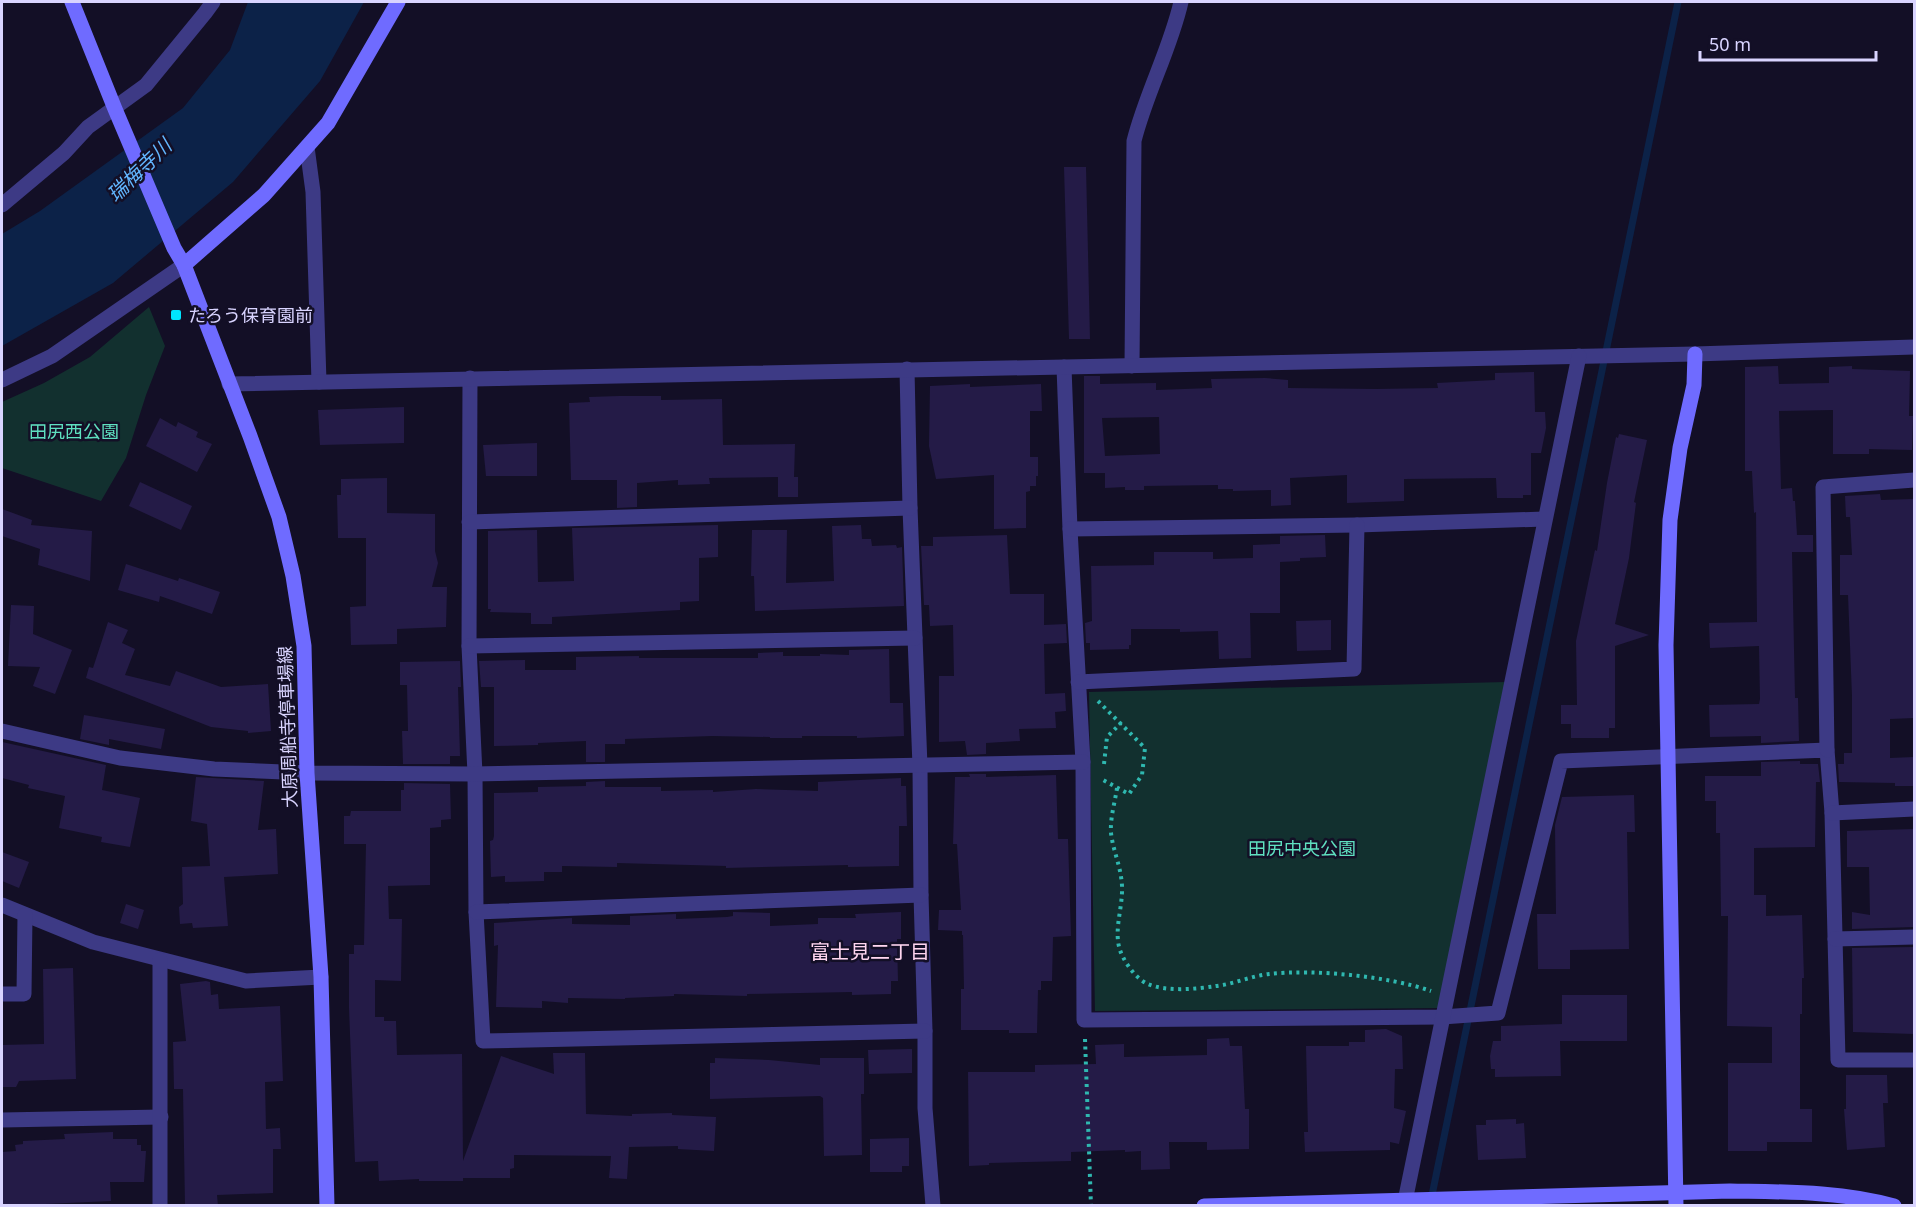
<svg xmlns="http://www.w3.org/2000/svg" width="1916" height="1207" font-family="'Noto Sans','Noto Sans JP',sans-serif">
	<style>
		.green { fill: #12302f }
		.water { fill: #0c2248 }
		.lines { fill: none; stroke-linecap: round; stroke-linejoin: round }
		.stream { stroke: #0c2248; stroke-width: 7 }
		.building { fill: #241b47; fill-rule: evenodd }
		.path { stroke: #2fb8b0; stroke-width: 4; stroke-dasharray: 3 4.5; stroke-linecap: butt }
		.street { stroke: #3d3a85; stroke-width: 15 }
		.secondary { stroke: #6f6bff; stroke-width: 15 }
		.poi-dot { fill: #00e5ff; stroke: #130f26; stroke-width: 2 }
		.labels { text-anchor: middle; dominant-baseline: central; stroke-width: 5; stroke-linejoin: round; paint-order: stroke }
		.poi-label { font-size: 18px; fill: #d9d4ff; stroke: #130f26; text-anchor: start }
		.park-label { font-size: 18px; fill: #5fe0c0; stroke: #130f26 }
		.street-label { font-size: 18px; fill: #d9d4ff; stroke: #130f26 }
		.water-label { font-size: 20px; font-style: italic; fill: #62b6ff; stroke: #130f26 }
		.neighbourhood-label { font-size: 20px; fill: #ffd6f0; stroke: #130f26 }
	</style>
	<rect width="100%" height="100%" fill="#130f26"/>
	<g class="green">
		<path d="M149 307 165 346 146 395 126 458 101 501 2 468V402L44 383 90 357Z"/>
		<path d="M1506 682 1442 1008 1095 1011 1089 692Z"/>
	</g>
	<path class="water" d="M248 2H364L320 81 233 182 113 283 2 346V234L40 211 183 108 230 50Z"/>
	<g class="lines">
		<path class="stream" d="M1431 1200 1678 2"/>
	</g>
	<g class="building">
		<path d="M1064 167H1086L1090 339H1069Z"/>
		<path d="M1778 366 1779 384 1829 383V367L1852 366V369L1910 371 1909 416H1913L1912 450 1869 449V454H1833V410L1779 411 1781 489 1792 488 1793 501H1795L1797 535H1813V552H1792L1795 698H1798L1799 741 1761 743V736L1710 737 1709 705 1759 704 1760 699 1759 646 1710 648 1709 623 1757 622 1756 512 1754 513 1752 471H1745V367Z"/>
		<path d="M1534 372 1535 412H1545L1546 428 1541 453H1531V495H1523V498H1497L1496 478 1404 479V501L1347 503V475L1290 478 1291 505 1271 506V490L1233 491V489H1218V485L1144 486V490H1125V487L1105 488V473H1084V376H1100V384L1156 383V390L1212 388 1211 379 1265 378 1288 380V388L1376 389 1438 388 1437 383 1495 380V373ZM1159 417 1160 454 1105 456 1102 418Z"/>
		<path d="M970 384V387L1041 384 1042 411H1030V457H1038V476H1036V486H1030V491L1026 492V528L994 529V475L936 479 929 446 930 386Z"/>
		<path d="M619 396H661V400L722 399 723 445 795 444 794 477H798V497H778V477L709 478 710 484 678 485V480L637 483V507L617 508V480H571L569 403 590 402 589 397Z"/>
		<path d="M404 407V443L320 445 318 410Z"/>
		<path d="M160 418 176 427 178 422 198 432 196 437 212 444 197 472 146 446Z"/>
		<path d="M1619 434 1647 440 1634 502 1636 503 1629 558 1615 624 1649 635 1615 646V728H1609V738H1571V724H1561V705H1577L1576 641 1595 550 1597 551 1607 483 1616 437 1618 438Z"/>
		<path d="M537 443V476H486L483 445Z"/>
		<path d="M387 478V513L435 514V551L438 563 432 587H447L446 627 397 629V644L351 645 350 607 366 606V538H338L337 495H341V479Z"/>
		<path d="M140 482 192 506 181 530 129 506Z"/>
		<path d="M1880 494 1881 500 1914 499V718L1890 719V758L1914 757V786H1895V783L1839 782 1838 764H1844V753H1852V696L1848 595H1840V555H1852L1850 517H1846L1845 496Z"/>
		<path d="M2 509 32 520 31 525 92 531 90 581 38 565 40 549 2 536Z"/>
		<path d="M718 525V557L699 558V601L680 602V610L552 617V624H531V613L490 612 491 609H488V531L537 530 538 582 574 581 572 528Z"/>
		<path d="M861 525 862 539H871L872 546 896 545 897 548 902 547 904 606 755 611 754 576H751L752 530H787L786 583 834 581 832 526Z"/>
		<path d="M1007 535 1010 594H1044V625L1066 624 1067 643 1044 644 1045 694 1065 693 1066 711 1055 712 1056 728 1019 729 1020 741 986 743V754L967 755 965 741 939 742V676H954L953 625 930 626 929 605H924L921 546H933V537Z"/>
		<path d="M1325 535 1326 557 1300 558V561L1280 562V613H1250L1251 658 1219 659 1218 631 1180 632V629H1131V645H1129V649L1090 650V643H1086L1085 623 1092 621 1091 566 1154 565V552H1213V559L1253 558V545L1280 544V536Z"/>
		<path d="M126 564 178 581 179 578 220 592 212 614 160 596 159 602 118 590Z"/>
		<path d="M11 605 34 606 33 634 72 650 55 694 33 686 40 667 8 666Z"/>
		<path d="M1331 620V650L1297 651 1296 621Z"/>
		<path d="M108 622 128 630 122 643 135 649 125 675 170 686 176 671 221 687 268 684 271 731 248 733V731L211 727 86 678 89 667 93 668Z"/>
		<path d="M889 649 890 703H903L904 736 857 738V736H802V738H770V737L712 736 625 739V744H605V762H586V741L538 743V745L494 746V687H481L479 661 525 660V670H576V657L639 656V658H758V653L783 652V656H820V654L849 655V650Z"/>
		<path d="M460 661 461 687H458L460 756H450V764H403L402 731H408L407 685H400V662Z"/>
		<path d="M84 715 165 729 161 749 109 739V745L80 739Z"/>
		<path d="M2 742 106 765 102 790 140 798 130 847 101 842 102 837 59 828 65 796 28 788 29 785 2 778Z"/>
		<path d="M1800 761V764H1818L1820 782H1816L1815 847 1754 848V895H1766V916L1802 915 1804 978H1802V1014H1800V1109H1812V1142H1767V1151H1728V1063H1772V1027L1727 1026 1728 916H1721L1720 833H1716V801H1705V776H1761V762Z"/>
		<path d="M969 774H986V777L1056 775 1058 839H1068L1071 936 1053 937 1052 981H1041V990H1038L1037 1033H1009V1030H961V989H964L963 935H962V931L938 930 939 910H961L957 844H953L955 777H970Z"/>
		<path d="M196 777 264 781 258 830 276 829 278 874 224 877 228 926 193 928 192 923 180 924 179 907 183 904 182 867 210 866 207 824 191 821Z"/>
		<path d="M901 778V786H906L907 826H899V866L848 867V865L726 868V866L617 863V867L562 866V872H544V881L505 882V876L491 877 490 841 493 840 494 836V793L538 792V787L586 786V782L605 781V787H661V791L713 790V792L756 789 818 791V782Z"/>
		<path d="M404 783 450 784 451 819 441 820V827L430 828V885L388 886 389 919H402L401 981 375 980V1017H384V1021H396L397 1055 462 1054 463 1161 501 1056 554 1074 553 1053H585L586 1114 632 1116V1114L672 1113V1115L716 1117 714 1151 678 1149V1146L629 1147 627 1179 609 1178 611 1156 514 1155V1168L510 1169V1178H463V1181H419V1179L379 1181 378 1161 355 1162 349 1008V954H354V945H364L366 844H344V816H350L351 811H401V790H404Z"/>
		<path d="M1634 795 1635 832H1627L1629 949 1570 950V969H1538L1537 914H1556L1555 825 1562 797Z"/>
		<path d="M1914 829V927L1852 929V912L1870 915 1869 867H1847V831Z"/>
		<path d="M2 852 29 862 19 888 2 881Z"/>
		<path d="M126 904 144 910 138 929 120 923Z"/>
		<path d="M733 912 770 913V926L818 924V918H856L855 914 901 912V939H897L898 981H891V994L852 995V992L747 994V996L674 994V996L625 998V999L568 998V1003L542 1001V1008L496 1007 498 945 494 946V923L572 918V924L630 925V916L676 914V919L727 917 733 916Z"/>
		<path d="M1914 947V1034L1853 1032 1852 948Z"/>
		<path d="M73 968 76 1079 19 1081 16 1087H2V1045L44 1044 43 969Z"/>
		<path d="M206 981 210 982 211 995 218 994 219 1009 280 1006 283 1081 265 1082 266 1129 280 1128 281 1149H273V1193L217 1195 218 1206H185L183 1089H174L173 1042 186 1041 180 984Z"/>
		<path d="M1562 995H1627V1041H1560L1561 1076 1495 1077V1069H1491L1490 1056 1493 1041H1501V1026L1562 1024Z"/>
		<path d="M1386 1029 1402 1036 1403 1069H1395L1394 1108 1406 1111 1399 1144 1390 1142V1150L1305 1152 1304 1132H1308L1306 1046H1349V1042H1365V1030Z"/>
		<path d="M1229 1038 1230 1046H1242L1245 1109H1249V1149L1207 1150V1142H1169L1170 1169 1141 1170V1151L1125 1152V1150L1071 1152V1161L989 1163V1165L969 1166 968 1072H1035V1065L1096 1064 1095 1045 1124 1044V1057L1207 1055V1039Z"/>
		<path d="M912 1049V1073L869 1074 868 1050Z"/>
		<path d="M715 1058 769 1060 820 1065V1058H864V1094H861L862 1155 824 1156 823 1098 820 1096 710 1099V1063H715Z"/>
		<path d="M1846 1075H1887L1888 1103H1883L1885 1147 1847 1150 1844 1109H1846Z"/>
		<path d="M1516 1119V1124L1524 1123 1526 1158 1478 1160 1476 1125H1486V1120Z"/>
		<path d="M113 1132V1139H137V1145H141V1151H146L144 1182H110L111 1201 2 1206V1152L16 1151 15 1145 23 1144V1141L65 1139 64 1134Z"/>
		<path d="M909 1138V1166H902V1172H870V1139Z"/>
	</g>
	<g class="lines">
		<g class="path">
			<path d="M1098 701 1145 748 1142 775 1129 794 1103 780V778"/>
			<path d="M1104 764 1107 737 1121 723"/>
			<path d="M1117 788C1115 802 1110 818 1111 833 1113 851 1121 866 1122 886 1123 911 1111 935 1123 957 1128 967 1138 980 1148 984 1167 992 1196 989 1216 986 1234 984 1251 976 1269 974 1314 969 1388 976 1431 991"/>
			<path d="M1085 1039 1091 1206"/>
		</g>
		<g class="street">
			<path d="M307 147 313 192 319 382"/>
			<path d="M2 205 64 153 88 127 146 85 205 13 213 2"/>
			<path d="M1132 366 1134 141C1146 93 1170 50 1181 2"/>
			<path d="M1064 367 1070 529 1083 762 1084 1020 1442 1017 1498 1013 1561 761 1827 750 1832 813 1838 1060H1914"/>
			<path d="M907 369 910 508 920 766 921 895 925 1031V1108L933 1206"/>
			<path d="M470 378 469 646 475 774 476 912 483 1041 925 1031"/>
			<path d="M2 380 52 356 184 265"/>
			<path d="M229 384 1695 354 1914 347"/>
			<path d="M469 522 910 508"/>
			<path d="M1070 529 1357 525 1544 519"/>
			<path d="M469 646 915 638"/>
			<path d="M1078 682 1354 669 1357 525"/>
			<path d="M2 731 120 758 214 769 307 773 475 774 1083 762"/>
			<path d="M1827 750 1823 487 1914 480"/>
			<path d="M1832 813 1914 809"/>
			<path d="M2 905 93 942 246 981 321 977"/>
			<path d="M476 912 921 895"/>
			<path d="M1835 939 1914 937"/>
			<path d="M2 994H24L25 915"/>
			<path d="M2 1120 161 1117"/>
			<path d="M160 1206V960"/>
			<path d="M1404 1206 1579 356"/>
		</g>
		<g class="secondary">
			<path d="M72 2 115 109 174 248 184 265 250 436 279 517 293 576 304 646 307 773 321 977 327 1206"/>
			<path d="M184 265 264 195 328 123 398 2"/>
			<path d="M1204 1206 1730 1191C1785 1192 1841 1191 1894 1206"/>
			<path d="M1676 1206 1666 645 1670 520 1680 448 1694 385 1695 354"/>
		</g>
	</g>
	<rect class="poi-dot" x="170" y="309" width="12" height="12" rx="3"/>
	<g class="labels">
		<g class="poi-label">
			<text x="188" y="315">たろう保育園前</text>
		</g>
		<g class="park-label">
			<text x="74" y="431">田尻西公園</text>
			<text x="1302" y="848">田尻中央公園</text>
		</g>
		<g class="street-label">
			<text transform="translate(287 727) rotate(-92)">大原周船寺停車場線</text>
		</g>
		<g class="water-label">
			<text transform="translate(139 170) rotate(-44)">瑞梅寺川</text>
		</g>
		<g class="neighbourhood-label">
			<text x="870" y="951">富士見二丁目</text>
		</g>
	</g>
	<rect width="1916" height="1207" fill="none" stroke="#d9d4ff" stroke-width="6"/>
	<path d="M1700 51v9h176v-9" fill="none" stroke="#d9d4ff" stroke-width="3"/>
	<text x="1709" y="51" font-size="18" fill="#d9d4ff" stroke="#130f26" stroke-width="4.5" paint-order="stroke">50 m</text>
</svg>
